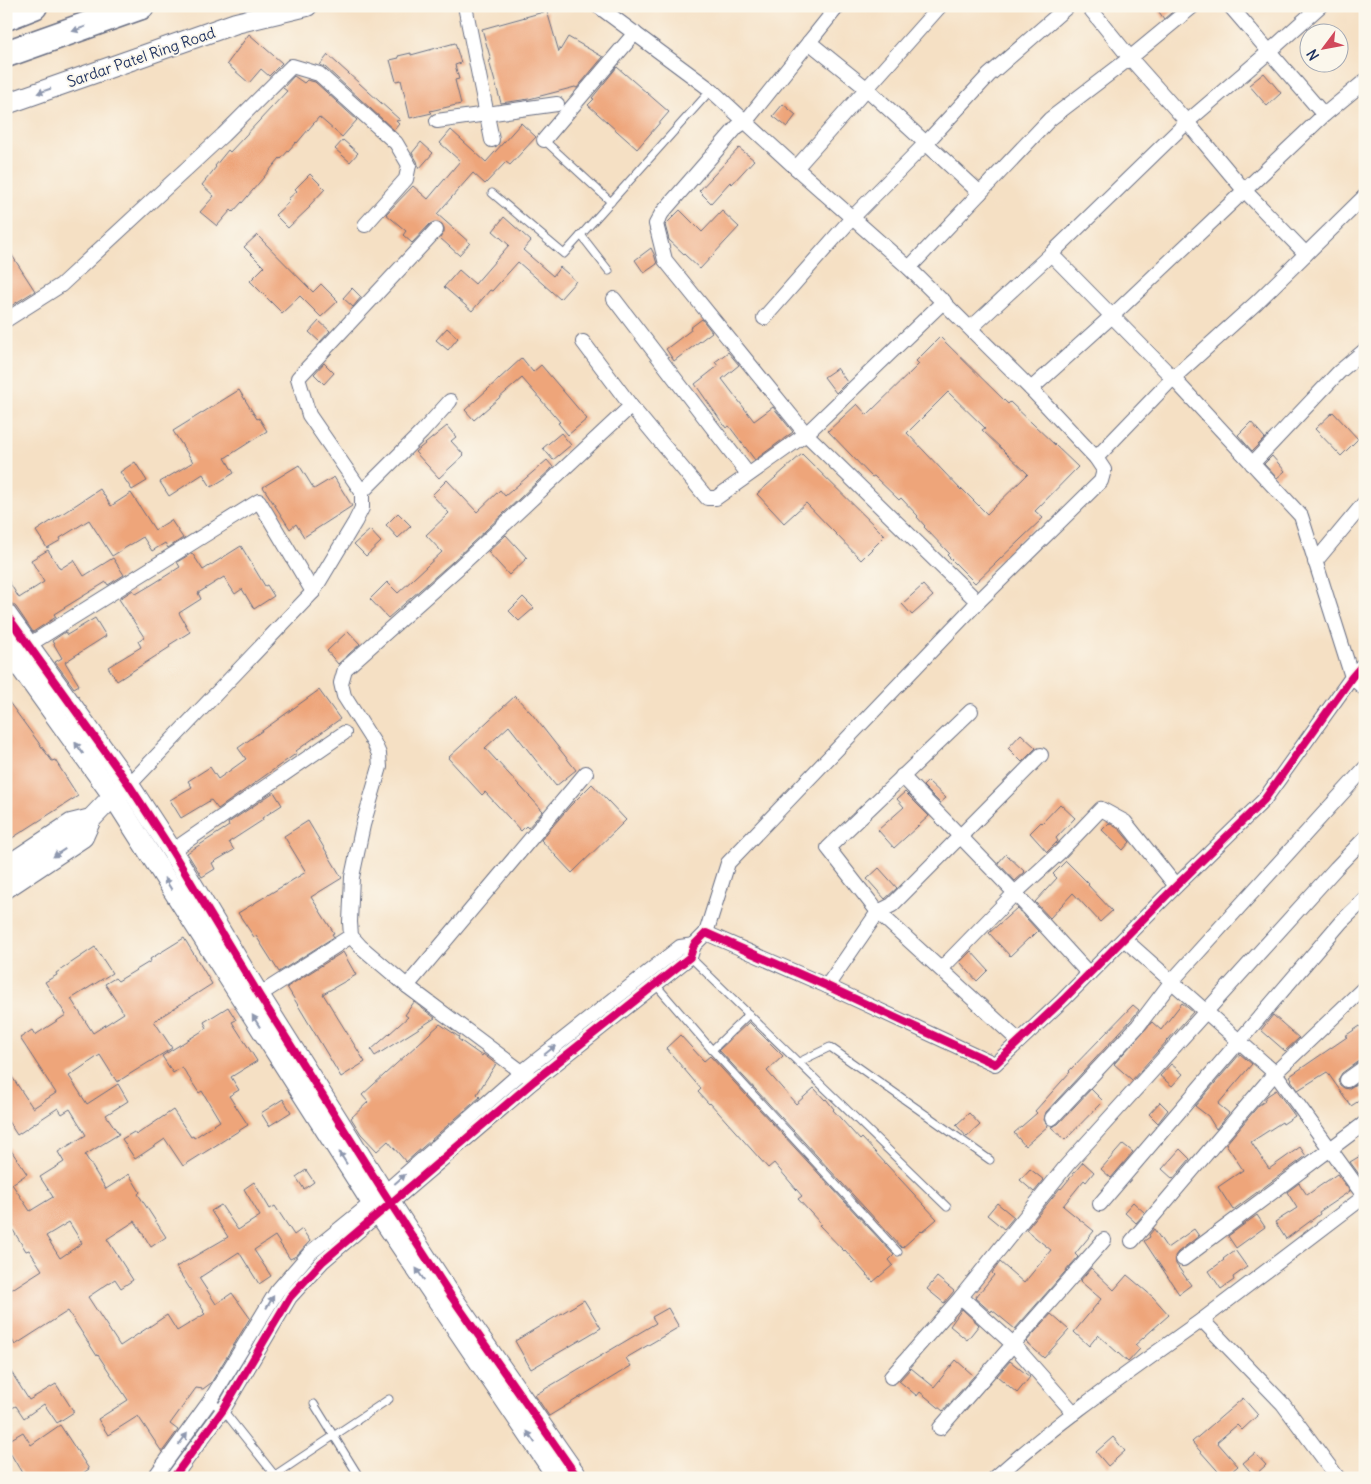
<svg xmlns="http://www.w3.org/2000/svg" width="1371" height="1484" font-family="Delius,sans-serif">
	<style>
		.building { fill: #eea57a; fill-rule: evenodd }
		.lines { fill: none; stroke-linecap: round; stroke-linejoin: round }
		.lane-casing { stroke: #676d82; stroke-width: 9 }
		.street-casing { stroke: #676d82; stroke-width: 16 }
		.secondary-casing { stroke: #676d82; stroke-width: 22 }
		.highway-casing { stroke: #676d82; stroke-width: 29 }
		.lane { stroke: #fff; stroke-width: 7 }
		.street { stroke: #fff; stroke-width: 14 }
		.secondary { stroke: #fff; stroke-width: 20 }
		.highway { stroke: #fff; stroke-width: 26 }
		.cycleway-casing { stroke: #fbf7ec; stroke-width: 11 }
		.cycleway { stroke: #d6006c; stroke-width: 8 }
		.oneway { fill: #8d97ae }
		.labels { text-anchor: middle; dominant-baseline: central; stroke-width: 4; stroke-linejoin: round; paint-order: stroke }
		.street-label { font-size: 15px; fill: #1b2f5e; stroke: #fbf7ec }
	</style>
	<rect width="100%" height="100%" fill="#fbf7ec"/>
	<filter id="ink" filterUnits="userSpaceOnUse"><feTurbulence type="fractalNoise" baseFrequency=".02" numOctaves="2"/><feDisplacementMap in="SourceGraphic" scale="10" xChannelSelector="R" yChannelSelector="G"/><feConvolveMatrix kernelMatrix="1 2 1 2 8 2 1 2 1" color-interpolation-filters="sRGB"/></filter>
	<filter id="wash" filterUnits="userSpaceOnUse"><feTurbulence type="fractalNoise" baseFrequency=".0096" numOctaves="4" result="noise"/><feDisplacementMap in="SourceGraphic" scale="20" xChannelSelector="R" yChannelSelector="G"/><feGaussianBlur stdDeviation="1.12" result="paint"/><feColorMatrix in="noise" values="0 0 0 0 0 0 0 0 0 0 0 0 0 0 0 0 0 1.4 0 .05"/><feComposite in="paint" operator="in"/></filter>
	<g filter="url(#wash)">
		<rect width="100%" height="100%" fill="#f5e0c4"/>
		<g id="blocks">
			<g class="building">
				<path d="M1155 6H1179L1164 19Z"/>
				<path d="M547 11 559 52 568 37 603 57 577 88 575 87 529 99 501 103 489 61 491 60 482 29Z"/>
				<path d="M249 34 282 63 269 76 261 69 249 83 227 64Z"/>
				<path d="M455 43 461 63 455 65 459 79 455 80 461 104 430 111 432 113 410 118 401 80 396 81 390 60 399 58 398 56 411 53V55Z"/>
				<path d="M328 55 400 120 396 121 399 124 394 130 325 67 320 65Z"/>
				<path d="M617 67 669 112 637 149 588 105 594 99 592 98Z"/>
				<path d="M1264 73 1281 93 1267 106 1249 85Z"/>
				<path d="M294 76 304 83 307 80 315 82 357 120 342 137 319 117 297 143 296 142 281 159 280 158 242 203V202L233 212 231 210 217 226 200 212 214 196 202 185 216 167 215 166 228 150 230 152 287 91 283 88Z"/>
				<path d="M783 104 796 115 787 127 773 116Z"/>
				<path d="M521 123 536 137 510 165 506 162 485 184 473 173 437 214 470 243 459 255 440 238 444 232V228L442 224 438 222H434L430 224 412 243 403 235 406 231 386 214 413 186 428 199 460 161 440 143 451 130 486 162Z"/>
				<path d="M343 140 358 153 350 162 335 149Z"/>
				<path d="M421 142 433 153 419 169 417 161 412 153Z"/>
				<path d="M739 148 754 160 732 184 730 182 711 203 699 191Z"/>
				<path d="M310 174 325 189 309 206 310 207 288 228 275 215 290 201 288 199 297 191 295 189Z"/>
				<path d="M680 210 702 232 722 211 739 227 700 269 669 240 665 225Z"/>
				<path d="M504 217 531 241 523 250 553 276 560 267 576 281 560 299 518 262 492 291 490 290 472 311 444 287 459 270 475 284 509 245 493 231Z"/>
				<path d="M257 235 313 292 321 284 338 301 321 317 300 296 282 313 250 281 264 267 244 247Z"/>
				<path d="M6 246 35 291 6 309Z"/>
				<path d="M651 248 654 254 657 264 644 273 635 260Z"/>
				<path d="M352 288 361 297 353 307 343 298Z"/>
				<path d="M702 319 712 332 674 361 666 349 691 330 690 328Z"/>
				<path d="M319 321 330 331 320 342 309 332Z"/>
				<path d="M447 328 458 338 448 350 436 340Z"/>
				<path d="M940 337 1008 404 1010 402 1078 467 1035 511 1043 518 975 583 947 555 949 553 924 527 925 526 917 517 918 516 901 498 899 500 874 476 872 477 828 431 857 404 867 415 919 364 916 361ZM948 392 985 428 982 430 1028 474 987 514 962 489 961 490 907 433Z"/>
				<path d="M728 352 739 365 722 379 754 421 773 407 793 432 755 460 729 426 726 428 695 384 718 366 715 362Z"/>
				<path d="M522 358 533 372 541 365 587 419 568 435 558 423 560 422 522 378 474 420 465 410Z"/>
				<path d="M324 363 334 373 324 384 314 374Z"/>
				<path d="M837 368 847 382 836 393 824 377Z"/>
				<path d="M239 390 257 419 259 418 267 431 225 458 234 473 211 487 203 474 169 496 160 482 193 462 173 431Z"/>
				<path d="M1333 412 1358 439 1341 456 1315 429Z"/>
				<path d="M1251 422 1265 438 1252 451 1238 435Z"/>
				<path d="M447 426 456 437 451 441 464 455 439 478 415 452Z"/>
				<path d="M561 433 571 445 553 460 543 448Z"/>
				<path d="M802 454 885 536 861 560 806 503 784 523 757 494Z"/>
				<path d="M1272 456 1285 471 1277 478 1264 464Z"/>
				<path d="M547 460 553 467 452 562 388 618 370 599 387 582 398 593 442 552 426 535 449 513 432 495 447 480 477 512 500 490 505 496Z"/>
				<path d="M135 462 147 481 132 490 120 472Z"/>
				<path d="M299 465 314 489 334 477 352 506 304 537 296 524 290 529 263 487Z"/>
				<path d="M100 489 111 506 131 493 155 530 171 520 183 538 168 548 165 543 152 551 143 537 112 556 89 520 60 538 61 540 47 548 36 531Z"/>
				<path d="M398 513 411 526 398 538 386 525Z"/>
				<path d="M370 530 381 542 366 556 354 544Z"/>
				<path d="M506 535 527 558 509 575 488 552Z"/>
				<path d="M241 546 265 586 267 585 274 596 254 609 242 589 235 594 224 577 198 593 201 599 179 613 190 632 169 645 170 647 117 681 108 667 141 647 138 641 144 637 119 599 133 590 136 594 153 584 180 567 177 562 192 553 203 570Z"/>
				<path d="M48 550 60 569 74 560 84 576 113 558 124 575 108 585 106 582 54 614 56 617 33 632 16 607 11 603 6 602V577L19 598 44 582 31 560Z"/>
				<path d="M923 585 933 596 912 615 902 604Z"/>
				<path d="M523 597 534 608 519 621 509 611Z"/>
				<path d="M95 618 106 636 65 662 79 685 74 688 55 662 62 658 52 641 65 632 67 635Z"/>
				<path d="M348 631 360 644 338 664 327 651Z"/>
				<path d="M319 690 340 719 296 751 297 753 218 809 211 800 181 818 170 800 192 787 188 781 210 767 218 779 246 759 238 748Z"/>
				<path d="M515 696 532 714 576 770 556 786 509 726 485 748 543 811 528 828 526 826 521 831 485 792 482 795 448 758Z"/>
				<path d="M6 698 52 761 55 760 78 796 6 842Z"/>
				<path d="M1021 734 1036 748 1022 762 1008 748Z"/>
				<path d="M928 781 946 798 940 803 923 786Z"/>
				<path d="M592 784 626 820 572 873 541 840 570 806Z"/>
				<path d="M274 792 282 805 262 818 263 820 229 842 234 850 212 863 215 869 202 877 187 853 229 826 228 823Z"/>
				<path d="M905 792 929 816 894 848 878 830 904 807 897 799Z"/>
				<path d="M1060 804 1075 818 1056 838 1058 841 1047 852 1030 833 1041 822 1042 823Z"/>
				<path d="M308 821 342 878 311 897 334 933 332 934 334 937 279 972 256 936 254 937 238 913 306 872 284 836Z"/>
				<path d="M1109 823 1119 829 1130 842 1123 850 1102 830Z"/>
				<path d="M1006 854 1025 872 1015 881 998 863Z"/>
				<path d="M1066 861 1089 884 1088 885 1112 911 1100 922 1073 893 1050 918 1035 902 1057 878 1053 874Z"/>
				<path d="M879 868 897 888 885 899 867 879Z"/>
				<path d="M1017 908 1038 931 1030 939 1029 938 1010 956 989 933Z"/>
				<path d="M184 938 212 984 154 1021 172 1048 117 1082 100 1055 69 1076 87 1104 118 1084 128 1101 106 1115 119 1134 85 1155 106 1189 129 1174 140 1192 138 1194 166 1237 151 1247 135 1221 107 1239 133 1280 121 1288 115 1279 88 1297 120 1346 167 1315 177 1331 205 1314 203 1312 204 1311 176 1267 228 1237 211 1211 221 1205 238 1230 260 1216 244 1189 254 1182 270 1209 275 1206 294 1235 302 1229 310 1241 296 1256 290 1259 275 1236 254 1250 271 1276 259 1284 239 1252 199 1278 216 1304 232 1293 250 1318 211 1383 203 1389 196 1388 170 1424 178 1430 162 1452 138 1416 108 1435 98 1419 128 1400 98 1355 97 1356 68 1311 15 1345 6 1330V1293L42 1270 29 1250 26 1251 6 1219V1143L27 1174 12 1184 30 1211 53 1197 40 1177 64 1162 58 1152 86 1135 70 1109 62 1114 58 1108 17 1135 6 1118V1068L33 1108 56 1093 20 1038 32 1030 35 1035 66 1015 45 982 57 975 56 973 95 947 112 973 71 999 93 1033 124 1013 105 984 115 978 118 981 151 961 150 959ZM69 1222 82 1243 60 1258 46 1236Z"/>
				<path d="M971 951 988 970 977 981 960 962Z"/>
				<path d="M343 952 356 975 323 994 365 1062 341 1077 287 987Z"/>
				<path d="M414 1002 435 1018 375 1056 371 1050 408 1017 405 1015Z"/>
				<path d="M1182 1003 1193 1012 1132 1080 1114 1064 1152 1022 1161 1030Z"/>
				<path d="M1133 1005 1139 1010 1131 1020 1046 1112 1044 1120 1048 1126 1025 1146 1014 1133 1037 1113 1035 1111 1070 1072 1069 1071Z"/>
				<path d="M228 1007 236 1020 232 1022 257 1061 231 1077 239 1090 229 1096 248 1125 183 1166 165 1139 135 1159 122 1139 134 1132 136 1135 173 1110 191 1137 193 1136 194 1138 220 1121 202 1091 199 1093 182 1067 173 1073 162 1056 207 1028 204 1022Z"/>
				<path d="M1273 1015 1299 1038 1285 1051 1261 1030Z"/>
				<path d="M749 1022 783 1056 767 1071 796 1104 814 1088 825 1100 826 1099 834 1109 833 1110 860 1140 862 1138 937 1219 922 1232 921 1231 902 1248 719 1050Z"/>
				<path d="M440 1024 459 1037 458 1039 482 1056 483 1054 496 1064 477 1094 480 1097 406 1162 388 1141 377 1151 361 1134 351 1118 368 1102 362 1095Z"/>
				<path d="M1360 1026 1365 1034V1058L1360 1060 1342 1073 1338 1080 1340 1085 1344 1088 1348 1089 1356 1084 1365 1097 1351 1106 1327 1072 1298 1090 1291 1080 1292 1079 1290 1076 1347 1037 1345 1036Z"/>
				<path d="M680 1035 704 1061 710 1056 894 1255 889 1260 893 1265 873 1282 845 1250 844 1251 819 1225 821 1224 798 1199 802 1196 774 1163 768 1168 710 1103 709 1104 698 1092 701 1089 666 1048Z"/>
				<path d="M1240 1054 1252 1064 1218 1104 1229 1113 1216 1129 1208 1116 1195 1106Z"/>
				<path d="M1171 1064 1183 1074 1172 1086 1160 1076Z"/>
				<path d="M1091 1089 1103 1101 1065 1140 1051 1127 1058 1124Z"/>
				<path d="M1276 1090 1295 1116 1283 1124 1282 1122 1251 1142 1269 1169 1300 1147 1306 1156 1233 1210 1218 1187 1243 1170 1226 1144 1259 1105 1265 1101 1264 1100 1267 1096Z"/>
				<path d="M283 1099 291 1112 269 1126 261 1113Z"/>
				<path d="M1160 1102 1168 1110 1158 1123 1149 1114Z"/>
				<path d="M969 1113 980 1125 967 1137 956 1125Z"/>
				<path d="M1123 1144 1133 1152 1111 1178 1101 1169Z"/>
				<path d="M1180 1149 1190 1159 1173 1179 1162 1169Z"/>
				<path d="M1365 1153V1181H1364L1350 1162Z"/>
				<path d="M1083 1162 1094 1172 1086 1182 1084 1180 1063 1206 1094 1231 1075 1254 1078 1257 1015 1329 992 1310 991 1312 975 1298 994 1275 992 1273 1000 1262 1024 1283 1051 1250 1026 1230 1060 1188 1061 1189Z"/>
				<path d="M1030 1169 1044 1180 1034 1192 1020 1180Z"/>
				<path d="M306 1170 314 1182 304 1189 296 1177Z"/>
				<path d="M1337 1174 1350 1191 1319 1212 1320 1214 1286 1239 1275 1222 1297 1208 1287 1192 1299 1183 1307 1195Z"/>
				<path d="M1133 1202 1145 1213 1136 1223 1124 1212Z"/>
				<path d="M997 1203 1014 1217 1004 1229 987 1215Z"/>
				<path d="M1257 1215 1265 1227 1236 1248 1228 1236Z"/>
				<path d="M1154 1229 1167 1248 1194 1229 1199 1236 1178 1252 1175 1256 1176 1264 1191 1285 1179 1294 1144 1241 1150 1237 1149 1235Z"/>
				<path d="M1235 1250 1247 1267 1233 1277 1234 1280 1221 1289 1209 1271 1224 1260 1223 1259Z"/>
				<path d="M1091 1268 1114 1290 1127 1275 1153 1297 1169 1315 1135 1345 1140 1349 1128 1362 1098 1335 1089 1346 1074 1332 1101 1299 1080 1281Z"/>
				<path d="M937 1277 954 1291 944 1303 927 1289Z"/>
				<path d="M584 1300 601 1328 531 1369 515 1341Z"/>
				<path d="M668 1308 679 1327 626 1358 631 1366 549 1416 535 1395 656 1323 652 1317Z"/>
				<path d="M962 1309 979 1325 967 1340 950 1326Z"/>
				<path d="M1051 1314 1069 1330 1044 1358 1026 1342Z"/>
				<path d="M956 1360 974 1376 943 1411 920 1392 917 1396 899 1381 911 1368 934 1387Z"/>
				<path d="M1010 1361 1030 1377 1017 1393 997 1376Z"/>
				<path d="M6 1364 29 1400 56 1384 74 1412 57 1423 44 1404 24 1418 16 1406 6 1411Z"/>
				<path d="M1243 1398 1258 1415 1242 1430 1237 1425 1217 1442 1238 1466 1224 1478 1192 1442Z"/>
				<path d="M60 1425 89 1469 76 1478H25L6 1446V1442L23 1432 31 1445Z"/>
				<path d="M1113 1437 1125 1451 1108 1466 1096 1452Z"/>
				<path d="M1255 1453 1266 1465 1254 1476 1243 1463Z"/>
			</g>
		</g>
	</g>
	<g filter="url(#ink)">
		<use href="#blocks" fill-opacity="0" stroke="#676d82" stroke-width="1"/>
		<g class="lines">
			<g class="lane-casing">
				<g id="lane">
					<path d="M544 140 611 202"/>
					<path d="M492 193 564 254 711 90"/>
					<path d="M581 235 609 271"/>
					<path d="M689 956 947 1207"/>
					<path d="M656 985 712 1050 898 1252"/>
					<path d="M712 1050 749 1014"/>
					<path d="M799 1062 830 1047 990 1160"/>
					<path d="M210 1401 223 1410 277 1478"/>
					<path d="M314 1404 360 1478"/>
					<path d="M275 1475 389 1399"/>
				</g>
			</g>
			<g class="street-casing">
				<g id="street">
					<path d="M465 6 492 140"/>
					<path d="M598 6 711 90 796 168 909 268 1031 389 1096 458"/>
					<path d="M838 6 746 121 737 127 662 213 656 224 665 260 806 434 978 602"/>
					<path d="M1088 6 1130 58 1187 122 1244 190 1306 254"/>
					<path d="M1230 6 1324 115"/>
					<path d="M809 42 866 88 980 193"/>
					<path d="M437 121 557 104"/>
					<path d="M544 140 635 33"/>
					<path d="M796 168 940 6"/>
					<path d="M1051 254 1173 378 1301 516 1352 677 1365 689"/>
					<path d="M909 268 1050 119 1130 58 1193 6"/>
					<path d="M614 299 748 474"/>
					<path d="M764 318 853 217 926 143 989 75 1068 6"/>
					<path d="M6 320 61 285 223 135 292 66 319 74 396 143 409 165 406 179 365 225"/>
					<path d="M971 328 1051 254 1187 122 1270 51 1320 6"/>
					<path d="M583 342 631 406 707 498H716L806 434 944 301"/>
					<path d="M1031 389 1112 316 1324 115 1365 81"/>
					<path d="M1252 464 1339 372 1365 350"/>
					<path d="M362 492 422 432 450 401"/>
					<path d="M1315 562 1365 502"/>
					<path d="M22 649 259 501 313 592"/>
					<path d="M971 711 828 848 878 912 1019 1041"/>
					<path d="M902 776 1015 893 1089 974"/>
					<path d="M129 785 313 592 355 522 362 508V492L309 415 298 378 436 230"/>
					<path d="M172 851 344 733"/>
					<path d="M706 933 728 863 978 602 1101 481 1104 470 1096 458 1173 378 1256 303 1365 196"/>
					<path d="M1124 939 1275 1073 1364 1196"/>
					<path d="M941 969 1015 893 1060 852 1101 809 1125 822 1176 886"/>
					<path d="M407 986 586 773"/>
					<path d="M827 986 878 912 892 905 1041 755"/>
					<path d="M259 995 351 936"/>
					<path d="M1347 1080 1365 1067"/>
					<path d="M534 1081 407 986 360 946 351 936 350 922 352 877 363 825 380 767 379 754 374 743 344 696 341 683 345 669 458 568 631 406"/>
					<path d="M1052 1118 1138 1026 1172 981 1365 768"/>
					<path d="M1100 1204 1341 922 1365 899"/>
					<path d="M1132 1241 1275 1073 1365 987"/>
					<path d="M1183 1259 1365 1123"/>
					<path d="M961 1297 1013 1344 1074 1413"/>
					<path d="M1202 1320 1365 1196"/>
					<path d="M891 1377 961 1297 1067 1165 1336 868 1365 838"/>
					<path d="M940 1428 1104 1240"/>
					<path d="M154 1478 210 1401 277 1291 310 1253 384 1193 522 1072 680 947 694 945"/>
					<path d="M173 1478 223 1410 290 1297 322 1262 534 1081 690 957 694 945 706 933 827 986 995 1064 1063 1000 1176 886 1264 800 1352 677 1365 662"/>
					<path d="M995 1478C1059 1420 1131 1371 1202 1320L1283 1404 1338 1478"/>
				</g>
			</g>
			<g class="secondary-casing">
				<g id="secondary">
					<path d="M6 104 236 23 307 6"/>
					<path d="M6 614 129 785 172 851 259 995 384 1193 451 1296 578 1478"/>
					<path d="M6 647 113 796 372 1203 558 1478"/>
					<path d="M6 867 71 824 91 819"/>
					<path d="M6 888 83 837 91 819 113 796 123 789"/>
				</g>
			</g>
			<g class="highway-casing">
				<g id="highway">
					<path d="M6 17 34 6"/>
					<path d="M6 54 141 6"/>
				</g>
			</g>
			<use href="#lane" class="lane"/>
			<use href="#street" class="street"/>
			<use href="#secondary" class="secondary"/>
			<use href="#highway" class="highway"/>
			<g class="cycleway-casing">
				<g id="cycleway">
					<path d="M6 614 129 785 172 851 259 995 384 1193 451 1296 578 1478"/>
					<path d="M173 1478 223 1410 290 1297 322 1262 534 1081 690 957 694 945 706 933 827 986 995 1064 1063 1000 1176 886 1264 800 1352 677 1365 662"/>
				</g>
			</g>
			<use href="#cycleway" class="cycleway"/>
		</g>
		<defs><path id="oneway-solid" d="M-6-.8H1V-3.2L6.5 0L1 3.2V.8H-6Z" transform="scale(1.25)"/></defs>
		<g class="oneway">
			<use href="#oneway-solid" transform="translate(79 29) rotate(160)"/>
			<use href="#oneway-solid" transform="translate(44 91) rotate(161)"/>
			<use href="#oneway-solid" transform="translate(79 748) rotate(-125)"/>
			<use href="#oneway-solid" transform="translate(59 853) rotate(147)"/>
			<use href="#oneway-solid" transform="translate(168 884) rotate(-122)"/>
			<use href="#oneway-solid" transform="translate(256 1021) rotate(-122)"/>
			<use href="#oneway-solid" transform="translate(550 1050) rotate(-39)"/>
			<use href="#oneway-solid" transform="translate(343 1158) rotate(-122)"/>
			<use href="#oneway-solid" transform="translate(400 1179) rotate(-41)"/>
			<use href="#oneway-solid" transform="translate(420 1274) rotate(-124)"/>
			<use href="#oneway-solid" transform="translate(270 1302) rotate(-59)"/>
			<use href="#oneway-solid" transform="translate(531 1437) rotate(-124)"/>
			<use href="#oneway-solid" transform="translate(183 1439) rotate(-53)"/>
		</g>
	</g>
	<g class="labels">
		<g class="street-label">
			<text transform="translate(141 57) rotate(-19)">Sardar Patel Ring Road</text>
		</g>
	</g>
	<rect width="1371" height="1484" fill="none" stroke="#fbf7ec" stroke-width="25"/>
	<g transform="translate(1324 48) rotate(238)"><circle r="24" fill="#fbf7ec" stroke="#a1a7b3"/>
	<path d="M0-4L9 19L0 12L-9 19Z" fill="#d1495b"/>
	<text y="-8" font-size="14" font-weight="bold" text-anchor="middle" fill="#1b2f5e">N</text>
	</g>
</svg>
